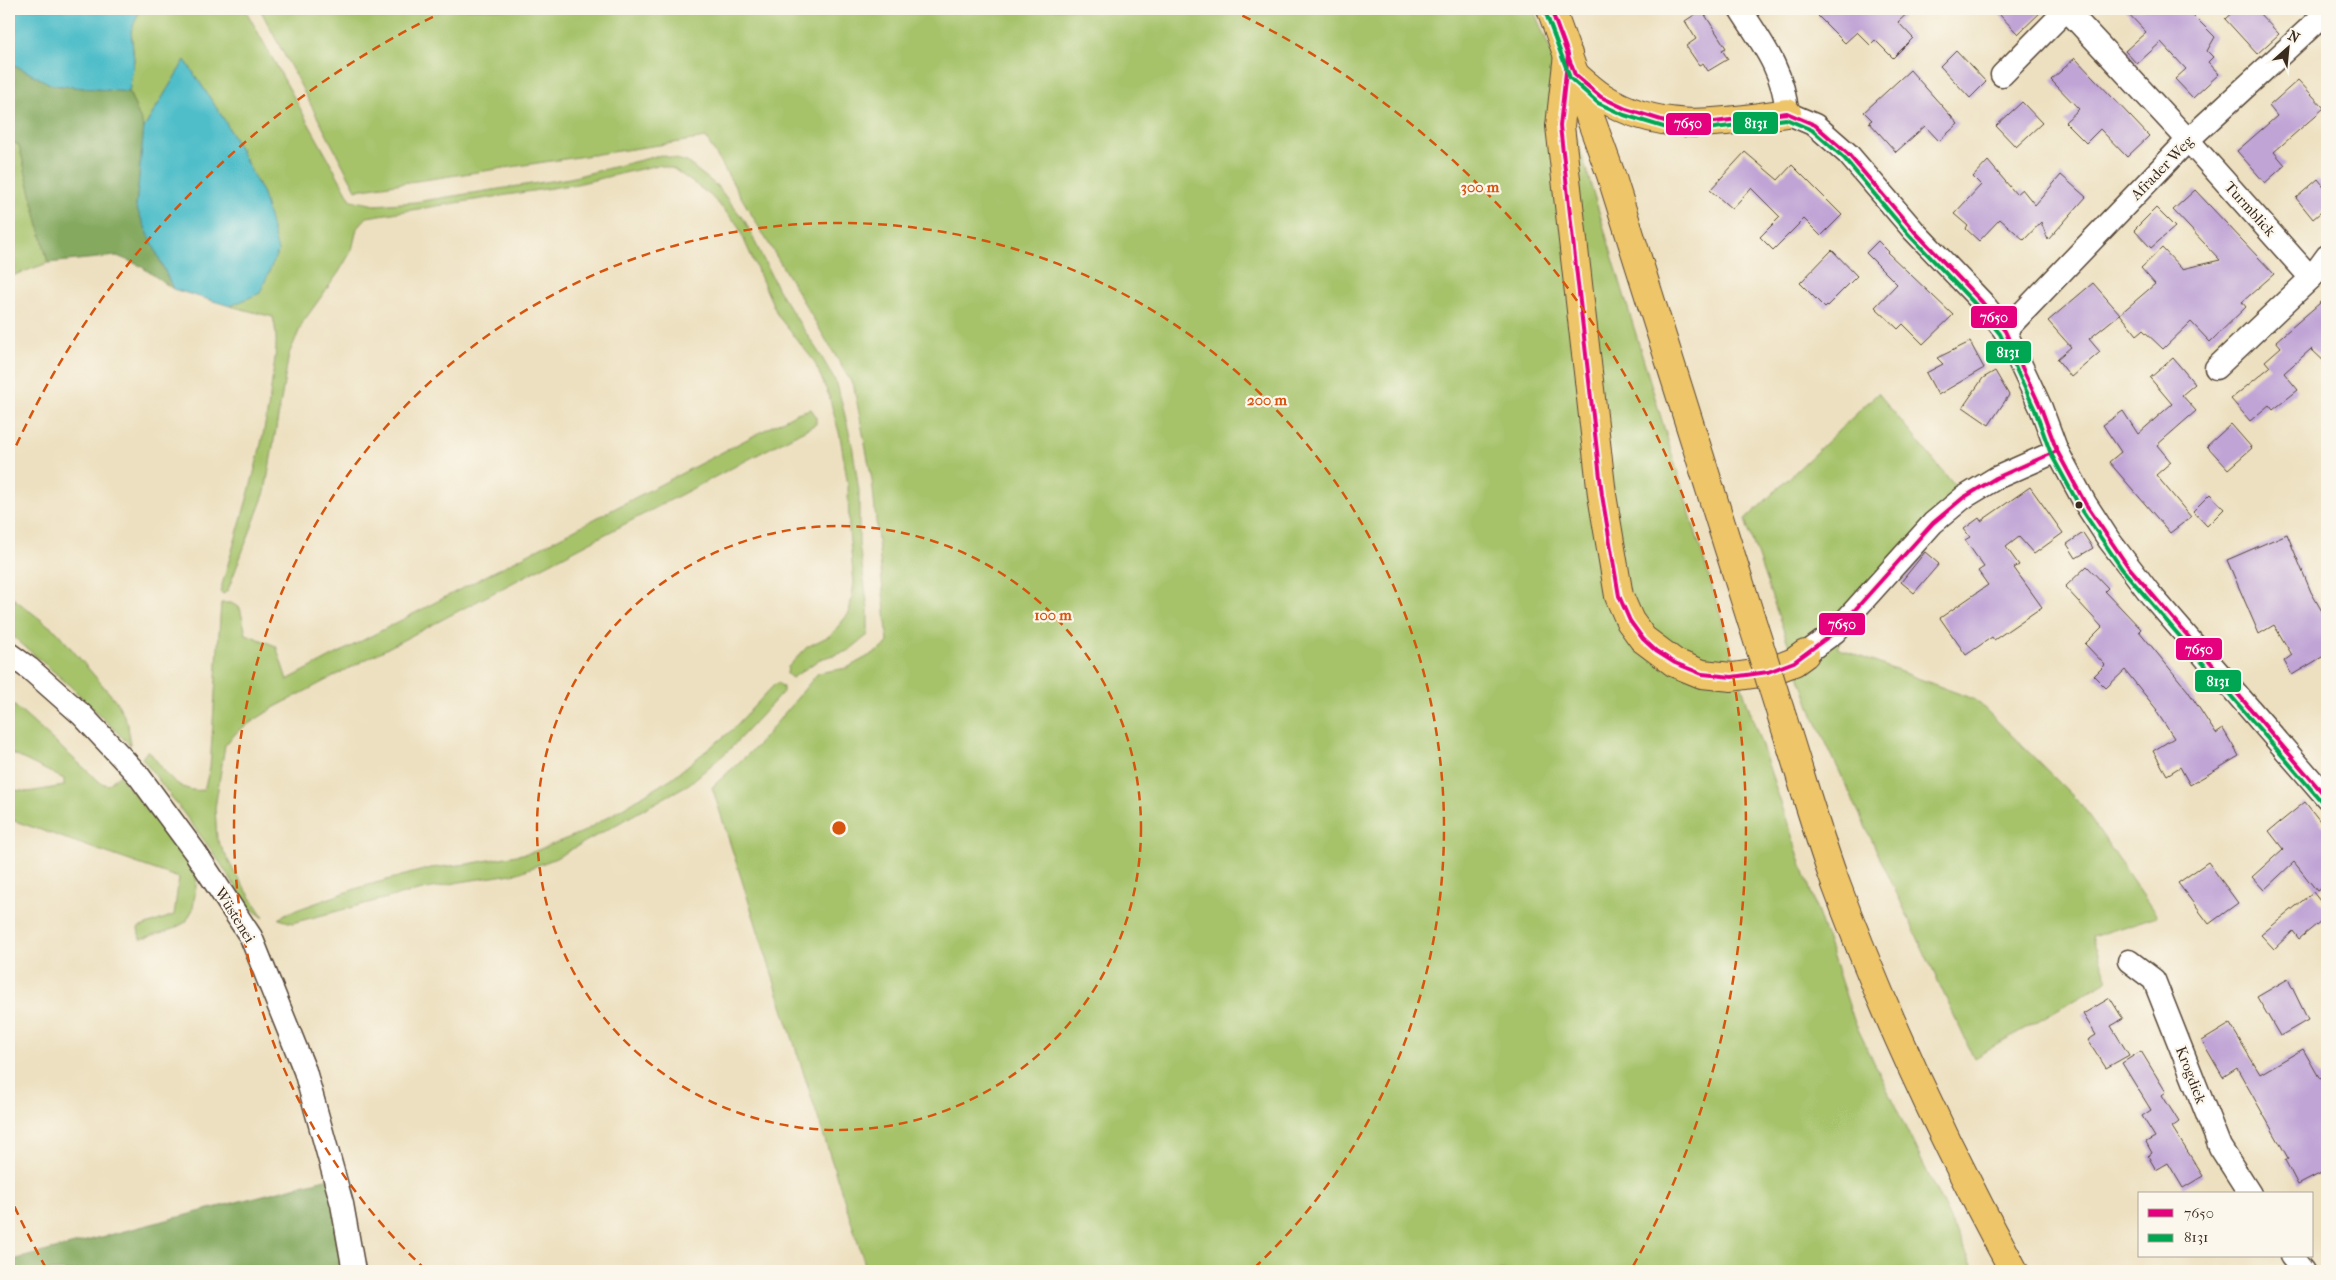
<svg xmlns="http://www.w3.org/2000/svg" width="2336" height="1280" font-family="'IM FELL French Canon',serif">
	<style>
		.green { fill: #a6c36b; stroke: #707644 }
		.forest { fill: #84a95f; stroke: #606a3e }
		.water { fill: #50bec9; stroke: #467474 }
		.building { fill: #c0a4d6 }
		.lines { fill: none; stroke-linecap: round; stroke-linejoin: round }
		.street-casing { stroke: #564536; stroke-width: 25 }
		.primary-casing { stroke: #564536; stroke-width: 30 }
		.street { stroke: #fff; stroke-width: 22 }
		.primary { stroke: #eec569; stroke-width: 28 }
		.primary-bridge-casing { stroke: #564536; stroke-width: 30; stroke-linecap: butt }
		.primary-bridge { stroke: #eec569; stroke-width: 28 }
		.bus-1-casing { stroke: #fbf7ec; stroke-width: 8 }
		.bus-2-casing { stroke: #fbf7ec; stroke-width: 8 }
		.bus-1 { stroke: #e5007d; stroke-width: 4 }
		.bus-2 { stroke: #00a651; stroke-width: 4 }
		.ring { fill: none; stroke: #d7540e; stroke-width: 2.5; stroke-dasharray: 9 6 }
		.bus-dot { fill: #3b2a1e; stroke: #fbf7ec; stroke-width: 2 }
		.labels { text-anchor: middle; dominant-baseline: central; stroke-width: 4.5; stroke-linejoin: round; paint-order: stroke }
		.street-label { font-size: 15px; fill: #3b2a1e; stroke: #fbf7ec }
		.centre { fill: #d7540e; stroke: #fbf7ec; stroke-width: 2.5 }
		.ring-label { font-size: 15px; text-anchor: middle; font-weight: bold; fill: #d7540e; stroke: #fbf7ec; stroke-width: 4.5; stroke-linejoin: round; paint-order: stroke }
		.line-badge { stroke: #fbf7ec; stroke-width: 2 }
		.badge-label { font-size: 14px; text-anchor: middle; font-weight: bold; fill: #fff }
	</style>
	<rect width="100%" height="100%" fill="#fbf7ec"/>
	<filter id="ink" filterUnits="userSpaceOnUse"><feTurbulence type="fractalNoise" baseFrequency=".02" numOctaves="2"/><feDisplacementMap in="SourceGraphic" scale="10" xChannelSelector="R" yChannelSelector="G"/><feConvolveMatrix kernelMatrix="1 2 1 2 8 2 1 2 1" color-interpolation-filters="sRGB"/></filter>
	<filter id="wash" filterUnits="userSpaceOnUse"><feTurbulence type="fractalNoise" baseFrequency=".0096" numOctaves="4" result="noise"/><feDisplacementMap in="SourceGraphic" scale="20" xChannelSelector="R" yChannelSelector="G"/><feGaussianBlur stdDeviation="1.12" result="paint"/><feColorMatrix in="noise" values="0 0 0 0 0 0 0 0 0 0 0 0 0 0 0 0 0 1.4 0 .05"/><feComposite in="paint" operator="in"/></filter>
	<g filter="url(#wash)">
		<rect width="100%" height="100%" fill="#ede0c0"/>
		<g class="green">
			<path d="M140 9H245L351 200 375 205 415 202 570 178 661 155 687 162 717 186 745 221 778 290 821 356 837 384 852 444 859 491V544L868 609V635L848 651 820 659 792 678 787 674 788 667 807 647 831 635 849 613 854 583 849 532 848 485 840 436 829 396 814 361 778 316 737 224 710 195 674 169 658 165 577 184 367 217 357 228 352 250 339 272 303 322 289 354 265 492 228 590 224 594 220 592C240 521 263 455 272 381 275 356 279 341 273 317L230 306 260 293 263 194 225 121 185 60 144 128 129 92 134 60 131 31Z"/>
			<path d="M260 9H1533L1550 49 1744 693 1855 1023 1975 1271H867L712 787 758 745 818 673 847 668 883 648 888 642 872 480 854 387 706 138 356 190Z"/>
			<path d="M9 141 19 145 48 263 9 277Z"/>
			<path d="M1878 393 1959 491 1892 561 1837 648 1976 700 2081 804 2157 916 2092 937 2108 980 1974 1058 1813 715 1745 520Z"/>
			<path d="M811 409 816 416V424L275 707 239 730 225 745 215 808 217 839 234 871 264 918 249 907 212 851 142 758 148 750C164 769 176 794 204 790L210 767 221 603H231L240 608 246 634 276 646 287 680 797 413Z"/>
			<path d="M9 595 57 632 117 702 128 724 130 745 68 684 9 633Z"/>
			<path d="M778 683 783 687V692L729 750 689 784 556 858 518 873 460 882 395 896 292 923 279 919 285 914 361 887 431 868 468 864 533 852 583 832 672 778 731 731 774 685Z"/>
			<path d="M9 701 101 783 108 785 119 775 186 860 197 879 193 909 186 922 173 929 140 939 138 928 174 915 179 878 9 819V789L28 792 64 786V779L9 752Z"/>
		</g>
		<g class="forest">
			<path d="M9 62 52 85 129 92 144 128 136 207 173 289 139 265 117 256 48 263 19 145 9 141Z"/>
			<path d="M333 1177 352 1271H9V1261Z"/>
		</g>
		<g class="water">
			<path d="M9 9H140L131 31 134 60 129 92 52 85 9 62Z"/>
			<path d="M185 60 225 121 263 194 278 251 260 293 230 306 173 289 136 207 144 128Z"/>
		</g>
		<g id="blocks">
			<g class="building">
				<path d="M1826 9H1912L1898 22 1913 38 1893 58 1875 40 1870 45 1857 32 1845 43 1818 16Z"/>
				<path d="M1994 9H2044L2018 34Z"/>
				<path d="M2124 9H2187L2215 37 2207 51 2213 57 2208 62 2219 74 2193 98 2175 79 2186 69 2161 42 2137 64 2125 51 2146 32Z"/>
				<path d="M2236 9H2255L2279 34 2257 54 2225 19Z"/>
				<path d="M1702 10 1726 48 1722 50 1728 59 1708 71 1703 63 1699 65 1686 46 1696 39 1685 21Z"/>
				<path d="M1956 50 1986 82 1970 98 1940 66Z"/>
				<path d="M2075 58 2149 136 2127 157 2100 129 2086 143 2065 122 2079 109 2051 80Z"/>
				<path d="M1910 70 1958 124 1939 141 1925 126 1896 152 1869 122 1872 120 1864 112Z"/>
				<path d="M2298 80 2324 108 2274 152 2285 165 2265 183 2237 151 2277 116 2269 106Z"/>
				<path d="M2022 102 2042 123 2016 147 1996 126Z"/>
				<path d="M1745 152 1778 180 1792 165 1842 215 1821 236 1804 219 1773 250 1760 237 1780 217 1751 188 1732 209 1710 190Z"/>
				<path d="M1988 161 2016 194 2022 189 2035 205 2061 175 2086 197 2048 240 2041 222 2024 240 2000 219 1979 241 1966 229 1968 226 1954 214 1981 185 1973 177Z"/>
				<path d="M2318 179 2327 190V207L2313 219 2296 198Z"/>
				<path d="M2195 190 2274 274 2242 302 2246 307 2210 342 2191 322 2163 349 2143 330 2137 335 2120 314 2155 284 2141 268 2162 248 2182 269 2220 260 2173 210Z"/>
				<path d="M2156 208 2175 227 2151 248 2134 230Z"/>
				<path d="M1878 241 1889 252 1888 253 1953 315 1923 344 1903 324 1898 329 1875 307 1897 284 1866 253Z"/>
				<path d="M1832 250 1857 276 1825 308 1800 283Z"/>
				<path d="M2093 283 2120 314 2089 339 2100 352 2071 377 2057 359 2071 347 2048 321Z"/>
				<path d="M2327 297V364L2311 349 2284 373 2298 390 2273 410 2269 405 2250 421 2231 399 2270 367 2265 361 2281 347 2276 341Z"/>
				<path d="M1970 342 1984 368 1938 395 1926 373 1943 364 1937 358Z"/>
				<path d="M2173 358 2195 384 2182 395 2196 411 2157 445 2171 462 2156 475 2191 517 2170 533 2109 462 2121 452 2103 425 2123 411 2138 434 2172 404 2150 378Z"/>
				<path d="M1995 371 2009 395 1989 425 1963 407 1983 378Z"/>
				<path d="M2231 424 2252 448 2228 469 2207 446Z"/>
				<path d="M2030 487 2063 533 2034 554 2019 537 2006 547 2019 565 2014 568 2042 607 1994 640 1992 637 1966 655 1940 618 1988 585 1978 571 1984 567 1965 540 1970 537 1964 529 1979 518 1981 521Z"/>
				<path d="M2210 494 2224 509 2207 526 2193 511Z"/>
				<path d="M2083 533 2093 548 2076 558 2067 544Z"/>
				<path d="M2287 534 2311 592 2327 620V654L2292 675 2284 661 2292 655 2274 625 2259 634 2227 560Z"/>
				<path d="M1925 552 1939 564 1914 593 1901 582Z"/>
				<path d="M2087 566 2108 588 2105 591 2141 629 2139 631 2188 691 2216 734 2223 729 2239 756 2190 785 2180 767 2167 775 2153 751 2174 738 2156 711 2157 710 2125 670 2106 688 2094 676 2105 665 2085 644 2102 627 2065 587Z"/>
				<path d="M2305 802 2327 830V883L2317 891 2294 862 2264 890 2252 877 2283 849 2269 831Z"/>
				<path d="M2208 862 2238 903 2209 924 2178 883Z"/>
				<path d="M2313 892 2327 910V916L2299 939 2293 931 2274 949 2261 935Z"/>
				<path d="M2288 979 2308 1020 2280 1036 2257 997Z"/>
				<path d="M2110 998 2123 1019 2111 1026 2129 1055 2106 1068 2088 1040 2096 1035 2083 1014Z"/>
				<path d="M2230 1024 2260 1074 2303 1049 2320 1079 2327 1075V1170L2298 1185 2285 1160 2288 1158 2237 1068 2223 1077 2202 1041Z"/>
				<path d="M2141 1051 2166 1092 2162 1095 2179 1122 2172 1127 2203 1176 2183 1188 2168 1163 2156 1170 2148 1156 2152 1153 2146 1142 2155 1137 2142 1116 2151 1110 2122 1063Z"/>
			</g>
		</g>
	</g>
	<g filter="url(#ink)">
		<use href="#blocks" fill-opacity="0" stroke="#564536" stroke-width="1"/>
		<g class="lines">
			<g class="street-casing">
				<g id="street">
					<path d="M1740 9C1762 43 1784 71 1787 113L1815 125 1848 154 1914 231 1982 302 2005 331 2041 408 2057 451 2085 503 2109 540 2151 595 2327 798"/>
					<path d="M2066 9 2188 140 2311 278"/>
					<path d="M2002 75 2067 9"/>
					<path d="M2005 331 2188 140 2327 12"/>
					<path d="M2216 368 2311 278 2327 256"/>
					<path d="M9 654 30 669 82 715 139 776 195 852 251 937 305 1071 342 1204 354 1271"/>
					<path d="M1805 654 1835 632 1933 523 1963 498 1996 478 2057 451"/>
					<path d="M2129 961 2154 980 2220 1147 2250 1194"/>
					<path d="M2291 1256 2303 1271"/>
				</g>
			</g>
			<g class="primary-casing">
				<g id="primary">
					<path d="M1551 9 1611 175 1751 619"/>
					<path d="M1568 54 1560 126 1602 495 1619 596 1630 621 1643 639 1675 663 1702 674 1732 677 1768 672 1794 662 1805 654"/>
					<path d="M1575 75C1584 83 1593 91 1602 97 1663 135 1721 122 1787 113"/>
					<path d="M1783 720C1800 773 1815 826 1834 879 1884 1014 1945 1145 2014 1271"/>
				</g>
			</g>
			<use href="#street" class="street"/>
			<use href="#primary" class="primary"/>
			<g class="primary-bridge-casing">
				<path id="primary-bridge" d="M1751 619 1783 720"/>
			</g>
			<use href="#primary-bridge" class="primary-bridge"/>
			<g class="bus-1-casing">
				<g id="bus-1">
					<path d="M1551 9 1575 75 1601 97 1626 109 1671 123 1698 124 1787 113 1815 125 1848 154 1914 231 1982 302 2005 331 2041 408 2057 451 2085 503 2127 565 2327 798"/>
					<path d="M1561 35 1568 54 1560 126 1602 495 1619 596 1630 621 1643 639 1656 651 1675 663 1702 674 1732 677 1768 672 1794 662 1835 632 1933 523 1963 498 1996 478 2057 451"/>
				</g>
			</g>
			<g class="bus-2-casing">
				<path id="bus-2" d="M1545 11 1570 78 1598 103 1624 115 1670 129 1699 130 1786 119 1812 130 1844 158 1909 235 1977 306 2000 334 2035 410 2051 454 2080 507 2122 569 2322 802"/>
			</g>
			<use href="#bus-1" class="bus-1"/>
			<use href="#bus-2" class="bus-2"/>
		</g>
	</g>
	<g class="ring">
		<circle cx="839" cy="828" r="302"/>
		<path d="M426 1270A605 605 0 1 1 1252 1270"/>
		<path d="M46 1268A907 907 0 0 1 10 1197M10 459A907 907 0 0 1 449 9M1229 9A907 907 0 0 1 1632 1268"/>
	</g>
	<circle class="bus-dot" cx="2079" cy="505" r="4.5"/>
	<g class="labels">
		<g class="street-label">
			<text transform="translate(2162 168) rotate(-46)">Afrader Weg</text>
			<text transform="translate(2250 209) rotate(48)">Turmblick</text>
			<text transform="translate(235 915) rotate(58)">Wüstenei</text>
			<text transform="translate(2191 1075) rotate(69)">Krogdiek</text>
		</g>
	</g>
	<circle cx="839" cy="828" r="8" class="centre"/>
	<g class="ring-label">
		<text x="1480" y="192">300 m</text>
		<text x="1267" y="405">200 m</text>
		<text x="1053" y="620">100 m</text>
	</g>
	<g class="line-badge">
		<rect x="1732" y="111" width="47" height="24" rx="5" fill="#00a651"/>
		<rect x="1665" y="112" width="47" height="24" rx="5" fill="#e5007d"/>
		<rect x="1970" y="305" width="48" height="24" rx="5" fill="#e5007d"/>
		<rect x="1985" y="340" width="47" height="24" rx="5" fill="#00a651"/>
		<rect x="1818" y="612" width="48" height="24" rx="5" fill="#e5007d"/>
		<rect x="2175" y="637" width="48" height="24" rx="5" fill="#e5007d"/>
		<rect x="2194" y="669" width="48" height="24" rx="5" fill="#00a651"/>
	</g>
	<g class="badge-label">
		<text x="1756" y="128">8131</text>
		<text x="1688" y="128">7650</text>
		<text x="1994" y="322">7650</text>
		<text x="2008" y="357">8131</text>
		<text x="1842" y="629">7650</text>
		<text x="2199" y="654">7650</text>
		<text x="2218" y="686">8131</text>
	</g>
	<rect width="2336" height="1280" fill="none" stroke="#fbf7ec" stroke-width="30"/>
	<rect x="2138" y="1192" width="175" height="65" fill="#fbf7ec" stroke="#aea59a"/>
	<rect x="2148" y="1209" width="25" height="8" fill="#e5007d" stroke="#aea59a"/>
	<text x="2184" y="1218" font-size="15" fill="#3b2a1e">7650</text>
	<rect x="2148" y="1234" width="25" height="8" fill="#00a651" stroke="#aea59a"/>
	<text x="2184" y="1242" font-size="15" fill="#3b2a1e">8131</text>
	<g transform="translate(2288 48) rotate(27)" stroke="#fbf7ec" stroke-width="4" paint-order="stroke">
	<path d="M0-4L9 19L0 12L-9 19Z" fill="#3b2a1e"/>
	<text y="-8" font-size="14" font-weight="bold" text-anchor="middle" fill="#3b2a1e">N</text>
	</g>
</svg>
